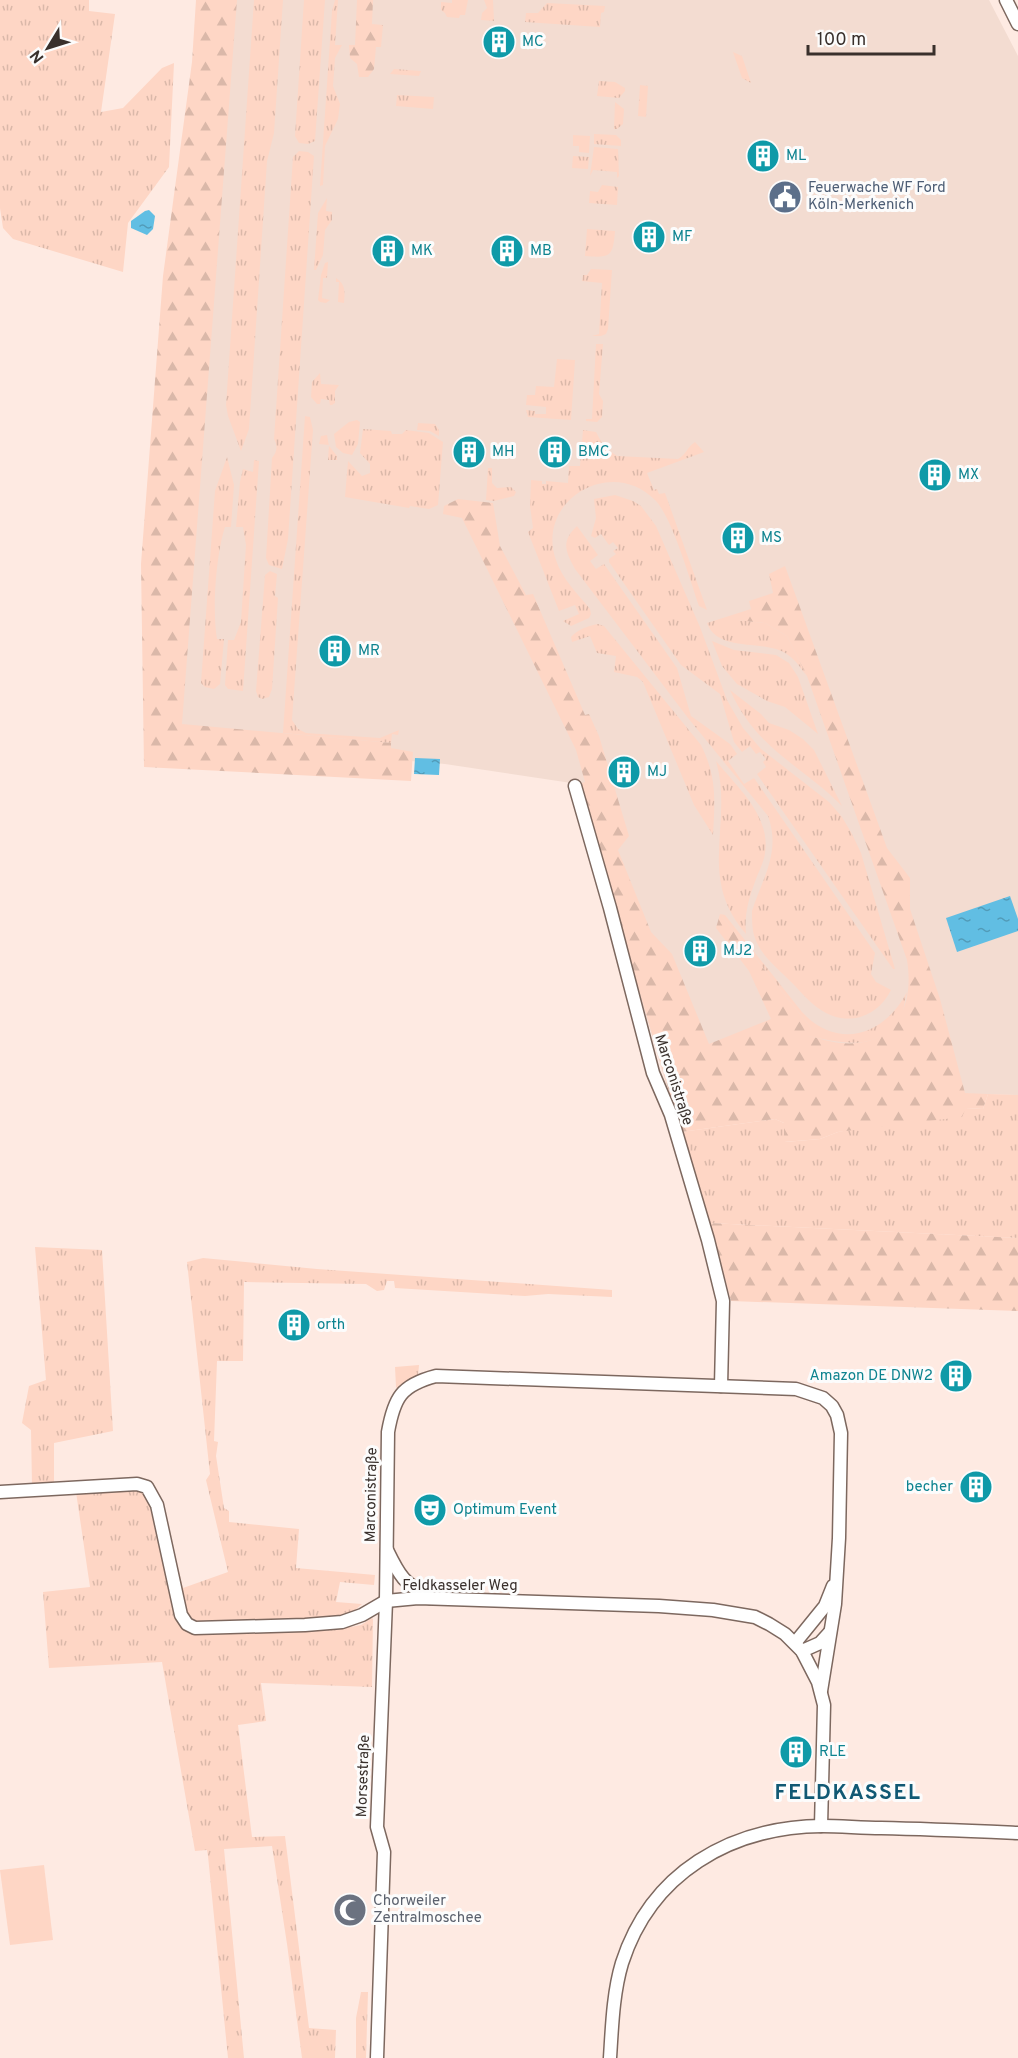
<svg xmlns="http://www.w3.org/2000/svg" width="1018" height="2058" font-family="Overpass,sans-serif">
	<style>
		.industrial { fill: #f3dcd1 }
		.grass { fill: url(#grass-tufts) }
		.forest { fill: url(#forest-firs) }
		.green { fill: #fed6c5 }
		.water { fill: url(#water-ripples) }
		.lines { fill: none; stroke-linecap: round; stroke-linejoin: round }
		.minor-casing { stroke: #7d685f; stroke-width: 15 }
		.minor { stroke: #fff; stroke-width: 12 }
		.labels { text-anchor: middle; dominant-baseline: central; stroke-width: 6; stroke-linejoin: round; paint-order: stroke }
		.culture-label { font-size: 15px; fill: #0d838f; stroke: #fcfcfc; text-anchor: start }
		.service-label { font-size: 15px; fill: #4e5e75; stroke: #fcfcfc; text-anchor: start }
		.street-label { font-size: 15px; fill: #39302c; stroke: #fcfcfc }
		.worship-label { font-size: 15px; fill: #5b616d; stroke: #fcfcfc; text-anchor: start }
		.district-label { font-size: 21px; font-weight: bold; letter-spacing: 1.5px; fill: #115974; stroke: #fcfcfc }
	</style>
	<defs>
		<pattern id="grass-tufts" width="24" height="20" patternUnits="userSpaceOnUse" patternTransform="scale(1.5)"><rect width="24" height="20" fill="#fed6c5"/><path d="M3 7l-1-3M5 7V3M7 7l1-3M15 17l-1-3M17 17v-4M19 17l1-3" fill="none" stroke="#dab8a9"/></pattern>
		<pattern id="forest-firs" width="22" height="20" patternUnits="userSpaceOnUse" patternTransform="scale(1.5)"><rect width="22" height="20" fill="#fed6c5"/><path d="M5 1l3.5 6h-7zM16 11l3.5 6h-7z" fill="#dab8a9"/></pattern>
		<pattern id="water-ripples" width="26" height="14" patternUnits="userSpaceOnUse" patternTransform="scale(1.5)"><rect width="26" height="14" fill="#61bee3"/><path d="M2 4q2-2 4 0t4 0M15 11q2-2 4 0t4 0" fill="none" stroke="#519bb8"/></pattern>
	</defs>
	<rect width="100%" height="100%" fill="#feeae2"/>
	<path class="industrial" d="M219 0H989L1018 56V1095L667 1087 578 784 445 764 166 739Z"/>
	<g class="grass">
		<path d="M0 0H89V11L115 14 101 112 123 108 162 68 174 63 169 167 128 223 123 272 13 239 3 228 0 208Z"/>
		<path d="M254 0H283L274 133 267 161 249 429 241 451 228 416 226 405Z"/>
		<path d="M304 0H325L315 141 308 144 299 143 295 136Z"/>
		<path d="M335 0H338L335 45H342L335 58 333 86 340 104 338 119 325 146 323 185 320 186 332 11Z"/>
		<path d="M452 0H468L465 15H460L459 18 447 17 445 13 441 10V2L452 3Z"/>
		<path d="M484 0H493L494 21 481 20 482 13 487 8Z"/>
		<path d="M547 3 605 6 604 12 601 13 600 27 525 22 526 13H538Z"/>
		<path d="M733 52 742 56 751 83 742 78Z"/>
		<path d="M394 69 421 71 419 76 390 74Z"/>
		<path d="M599 81 615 82 625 88V91L619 98 597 96Z"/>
		<path d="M397 95 434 97 433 109 396 106Z"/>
		<path d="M615 102 624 109 623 124 617 129H614Z"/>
		<path d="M594 134 616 135 621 140V146L594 144Z"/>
		<path d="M573 135 590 136 589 153 579 152V146H573Z"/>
		<path d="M594 147 618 149 619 176 617 178V172L593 170 590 176Z"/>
		<path d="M299 151 308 152 314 156 288 539 282 569 269 565 266 558 272 458C277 452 278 446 274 439L293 157Z"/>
		<path d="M573 156 589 157 588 169 572 168Z"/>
		<path d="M602 185 618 187 617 205 589 203 590 191 598 192Z"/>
		<path d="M327 198 326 211 332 212V220L325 230 323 255 316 270H314L318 213Z"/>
		<path d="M587 229 615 231C613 257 610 258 585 256Z"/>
		<path d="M328 262 327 278H323L322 298 330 300 326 303 320 302 318 300 321 275 325 263Z"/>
		<path d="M591 269 612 270 608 329 606 334 601 336H592L599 334 602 283 582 281 583 275H587Z"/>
		<path d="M336 278C346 284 345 293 344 303L338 302 339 282H336Z"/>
		<path d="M596 344H603L599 394 603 401 602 417 597 422 586 421V419H592Z"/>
		<path d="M557 359 575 360 571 420 528 417 526 410 535 411V414H546V407L526 405 527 395H535L536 386 554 387Z"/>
		<path d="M320 373 321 384 339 385 335 391V403L332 405H330L329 400 321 399 320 404H317L311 397 312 382Z"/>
		<path d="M305 416 310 417 313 430 292 720 298 729 306 733 380 738 399 730 398 735 392 734 391 743 283 733Z"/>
		<path d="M357 420 360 422 358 444 352 455 343 453 336 447 334 434 349 422Z"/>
		<path d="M418 423 435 424 439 430V436L430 431 417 430Z"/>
		<path d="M363 429 391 431 392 434H402L406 430 429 433 443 442 438 505 429 509 410 506 409 508 345 497 348 461 362 476 370 473V464L360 453Z"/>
		<path d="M583 430 596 432 604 447 617 456 678 459C686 455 687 447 695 442L704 452 647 473 654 490 657 489 659 494 665 493 707 610 699 606C690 580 672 517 655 500 611 455 535 501 556 560 562 579 578 594 590 609L591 614 589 618 571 626 563 621 579 614 575 605 559 611 528 532 533 528 530 506 531 480 542 481V484H546V481L568 483 569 466H580Z"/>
		<path d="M327 435 329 446 337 456V460H328L329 445 319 444 321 436Z"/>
		<path d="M227 457 234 485 231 527H225C216 555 212 610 217 639H224L220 684 214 689 205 687 201 683 215 491Z"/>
		<path d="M254 460 259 461 243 691 228 689 225 685 228 640H234L241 622 246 545 243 527H236L240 482 243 469 253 472Z"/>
		<path d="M488 468H492V483L497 488 511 487 516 492 514 496 494 501 486 500Z"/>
		<path d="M615 495 633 501 641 506 656 526 700 627 727 700 743 728 761 749 829 802 842 817 852 834 861 853 895 969H893L757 774 766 767 763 762 766 759 760 752 756 754 750 746 742 752 734 742 720 694 681 665 609 562V559L616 554 613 551 618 548 613 542 609 545 601 534 595 538 591 536 596 518 594 499Z"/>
		<path d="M577 526 598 555 590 561 596 569 604 564 677 668 691 716 730 744 737 754 728 761 744 784 754 778 875 953 871 974 876 982 891 990C877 1018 847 1027 821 1010 808 1002 798 988 787 978 775 966 761 955 755 938 752 930 752 920 752 911 763 877 781 852 768 816L688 718 575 569C565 551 561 541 577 526Z"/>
		<path d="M270 571 277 574 275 596 278 598 272 689 269 697 262 699 258 697 256 691 265 575Z"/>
		<path d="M751 609 738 620 765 623 787 636 807 676C801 669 796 660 788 655 766 638 718 654 707 623Z"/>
		<path d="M598 624 604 626 701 745C717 777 715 800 713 835L694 805 643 682 637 677 614 672 616 656 597 653 590 636 572 642 571 637C578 629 588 626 598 624Z"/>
		<path d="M712 641 734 650 776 655 789 663 798 677 818 734 785 707 767 701 737 684 722 666Z"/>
		<path d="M730 690 761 714 769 723 789 730 803 739 814 750 842 806C799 763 757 750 730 690Z"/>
		<path d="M716 761C737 787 771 816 765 853 764 862 759 871 756 879 749 898 744 914 746 934 696 877 734 824 716 761Z"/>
		<path d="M720 914 725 915 802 1012C838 1051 885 1035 907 992 905 999 904 1008 902 1015 899 1021 895 1026 890 1030 865 1051 836 1041 807 1036L811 1028Z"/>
		<path d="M988 1094 1018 1095V1238L710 1223 681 1132 775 1119 784 1123 785 1142 820 1139 838 1132 966 1108 983 1109Z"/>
		<path d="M35 1247 102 1250 113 1431 54 1443V1484L32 1486 31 1430 22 1423 29 1386 46 1380Z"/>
		<path d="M203 1258 317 1269 612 1290V1297L548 1294 525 1296 395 1288 394 1281H387L384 1290 377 1291 366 1284 244 1282 243 1361H217L214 1441 218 1442 216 1456 224 1508 229 1511V1522L299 1529 296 1568 375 1575 374 1585 340 1582 336 1602 362 1604 352 1613 331 1618 198 1623 186 1615 159 1493 183 1588 228 1572 206 1480 210 1474 187 1262Z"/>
		<path d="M419 1365 418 1376 398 1390 396 1387 395 1367Z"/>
		<path d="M132 1488 142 1492 148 1499 175 1616C182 1629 188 1633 202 1634L351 1627 361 1625 372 1618 373 1619 372 1687 261 1683 266 1721 238 1725 252 1837 285 1836 309 2028 336 2030 335 2058H302L287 1944 272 1846 224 1849 244 2058H228L208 1856 207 1850 195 1851 162 1662 49 1668 43 1592 90 1587 76 1492Z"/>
		<path d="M361 1992H368L366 2058H356V2018Z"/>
	</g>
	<g class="forest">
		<path d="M196 0H237L182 724 391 743V748L413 752 411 781 144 767 141 564 163 276 192 62Z"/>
		<path d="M357 0H373L372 24 383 25 381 47H376L374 69 368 77H359L357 64 350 58 349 45H355Z"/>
		<path d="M640 85 648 86 646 117 638 116Z"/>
		<path d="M458 499 493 503 500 546 526 595 533 594 585 715 589 714 599 736 629 836 618 850 651 932 672 954 709 1044 771 1019 749 971 716 928 720 914 811 1028 808 1036C819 1038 829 1042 840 1043 894 1048 915 1008 907 960L807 676 787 636 765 623 737 620 751 609 749 601 773 593 769 574 785 566 887 848 910 878V909L940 999 965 1093 988 1094 983 1109 966 1108 962 1117 838 1132 820 1139 784 1142V1123L775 1119 681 1132 578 784 585 782 576 750 462 518 443 514 444 506Z"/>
		<path d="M710 1223 1018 1238V1311L731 1301Z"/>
	</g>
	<path class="green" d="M44 1865 53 1940 10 1945 0 1870Z"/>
	<g class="water">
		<path d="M149 210 155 216 153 229 147 235 131 228V221L145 211Z"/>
		<path d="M415 758 440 759 439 775 414 774Z"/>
		<path d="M1010 896 1018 919V931L957 952 946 918Z"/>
	</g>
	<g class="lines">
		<g class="minor-casing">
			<g id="minor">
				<path d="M1006 0 1018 24"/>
				<path d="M575 786 610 908 653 1073 671 1115 708 1240 723 1301 721 1386"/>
				<path d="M0 1492 137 1484 147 1487 157 1505 181 1615 187 1624 195 1628 305 1625 342 1622 362 1615 386 1601 418 1598 659 1606 713 1610 755 1617 769 1624 785 1634 802 1651 818 1682 824 1705 821 1826"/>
				<path d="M387 1550C400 1577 404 1583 430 1598"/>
				<path d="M795 1643 825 1606 833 1586"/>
				<path d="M802 1651 820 1643 830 1632"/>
				<path d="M377 2058 384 1852 377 1827 386 1601 388 1432C394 1398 401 1385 436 1376L796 1389 823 1398 832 1406 837 1415 841 1433 839 1538 835 1604 821 1691"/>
				<path d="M610 2058C612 2027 613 1993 622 1963 651 1873 730 1827 822 1826 842 1826 861 1828 881 1828 927 1829 972 1831 1018 1833"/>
			</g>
		</g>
		<use href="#minor" class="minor"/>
	</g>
	<defs>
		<g id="building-disc" transform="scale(1.725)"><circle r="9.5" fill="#0f9aa8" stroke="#fcfcfc"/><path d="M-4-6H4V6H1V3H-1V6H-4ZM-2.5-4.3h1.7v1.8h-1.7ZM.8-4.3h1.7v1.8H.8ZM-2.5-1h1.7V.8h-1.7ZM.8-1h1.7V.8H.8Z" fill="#fff"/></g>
		<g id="civic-disc" transform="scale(1.725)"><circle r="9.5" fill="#5c6f8a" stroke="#fcfcfc"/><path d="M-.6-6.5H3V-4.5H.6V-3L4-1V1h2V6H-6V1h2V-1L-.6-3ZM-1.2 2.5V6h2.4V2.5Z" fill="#fff"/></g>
		<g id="theatre-disc" transform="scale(1.725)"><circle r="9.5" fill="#0f9aa8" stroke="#fcfcfc"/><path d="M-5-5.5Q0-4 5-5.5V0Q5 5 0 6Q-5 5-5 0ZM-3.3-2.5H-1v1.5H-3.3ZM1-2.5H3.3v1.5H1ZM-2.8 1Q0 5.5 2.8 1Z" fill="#fff"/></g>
		<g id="mosque-disc" transform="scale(1.725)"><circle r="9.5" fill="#6b7280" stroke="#fcfcfc"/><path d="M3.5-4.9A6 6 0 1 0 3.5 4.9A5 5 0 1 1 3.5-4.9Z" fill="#fff"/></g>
	</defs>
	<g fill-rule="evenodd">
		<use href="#building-disc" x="499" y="42"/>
		<use href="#building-disc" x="763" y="156"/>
		<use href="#civic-disc" x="785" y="197"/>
		<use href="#building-disc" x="649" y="237"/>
		<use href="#building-disc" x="388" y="251"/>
		<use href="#building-disc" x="507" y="251"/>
		<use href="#building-disc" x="469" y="452"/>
		<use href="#building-disc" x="555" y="452"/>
		<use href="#building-disc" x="935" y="475"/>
		<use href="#building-disc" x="738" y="538"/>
		<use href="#building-disc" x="335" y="651"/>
		<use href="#building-disc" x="624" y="772"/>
		<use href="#building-disc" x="700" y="951"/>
		<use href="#building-disc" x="294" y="1325"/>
		<use href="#building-disc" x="956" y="1376"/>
		<use href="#building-disc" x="976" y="1487"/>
		<use href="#theatre-disc" x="430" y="1510"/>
		<use href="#building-disc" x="796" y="1752"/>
		<use href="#mosque-disc" x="350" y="1910"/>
	</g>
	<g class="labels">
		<g class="culture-label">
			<text x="522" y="42">MC</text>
			<text x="786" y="156">ML</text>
			<text x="672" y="237">MF</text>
			<text x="411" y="251">MK</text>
			<text x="530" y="251">MB</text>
			<text x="492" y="452">MH</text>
			<text x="578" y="452">BMC</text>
			<text x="958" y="475">MX</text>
			<text x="761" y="538">MS</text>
			<text x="358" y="651">MR</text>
			<text x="647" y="772">MJ</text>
			<text x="723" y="951">MJ2</text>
			<text x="317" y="1325">orth</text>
			<text x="933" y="1376" text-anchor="end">Amazon DE DNW2</text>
			<text x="953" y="1487" text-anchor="end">becher</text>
			<text x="453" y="1510">Optimum Event</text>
			<text x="819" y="1752">RLE</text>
		</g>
		<g class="service-label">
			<text x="808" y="188">Feuerwache WF Ford<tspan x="808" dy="17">Köln-Merkenich</tspan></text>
		</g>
		<g class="street-label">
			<text transform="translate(673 1080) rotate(72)">Marconistraße</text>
			<text transform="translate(372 1495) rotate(-89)">Marconistraße</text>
			<text x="460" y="1586">Feldkasseler Weg</text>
			<text transform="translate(364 1776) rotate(-88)">Morsestraße</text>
		</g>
		<g class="worship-label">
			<text x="373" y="1901">Chorweiler<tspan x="373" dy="17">Zentralmoschee</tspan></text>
		</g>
		<g class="district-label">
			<text x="848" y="1793">FELDKASSEL</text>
		</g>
	</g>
	<g transform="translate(48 48) rotate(232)" stroke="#fcfcfc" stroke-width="4.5" paint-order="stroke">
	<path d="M0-4.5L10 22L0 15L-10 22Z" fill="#39302c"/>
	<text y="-9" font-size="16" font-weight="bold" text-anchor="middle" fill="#39302c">N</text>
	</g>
	<path d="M808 45v9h126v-9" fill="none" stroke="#39302c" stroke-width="3"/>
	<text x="817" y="45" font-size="18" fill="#39302c" stroke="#fcfcfc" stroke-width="4.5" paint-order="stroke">100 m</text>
</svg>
